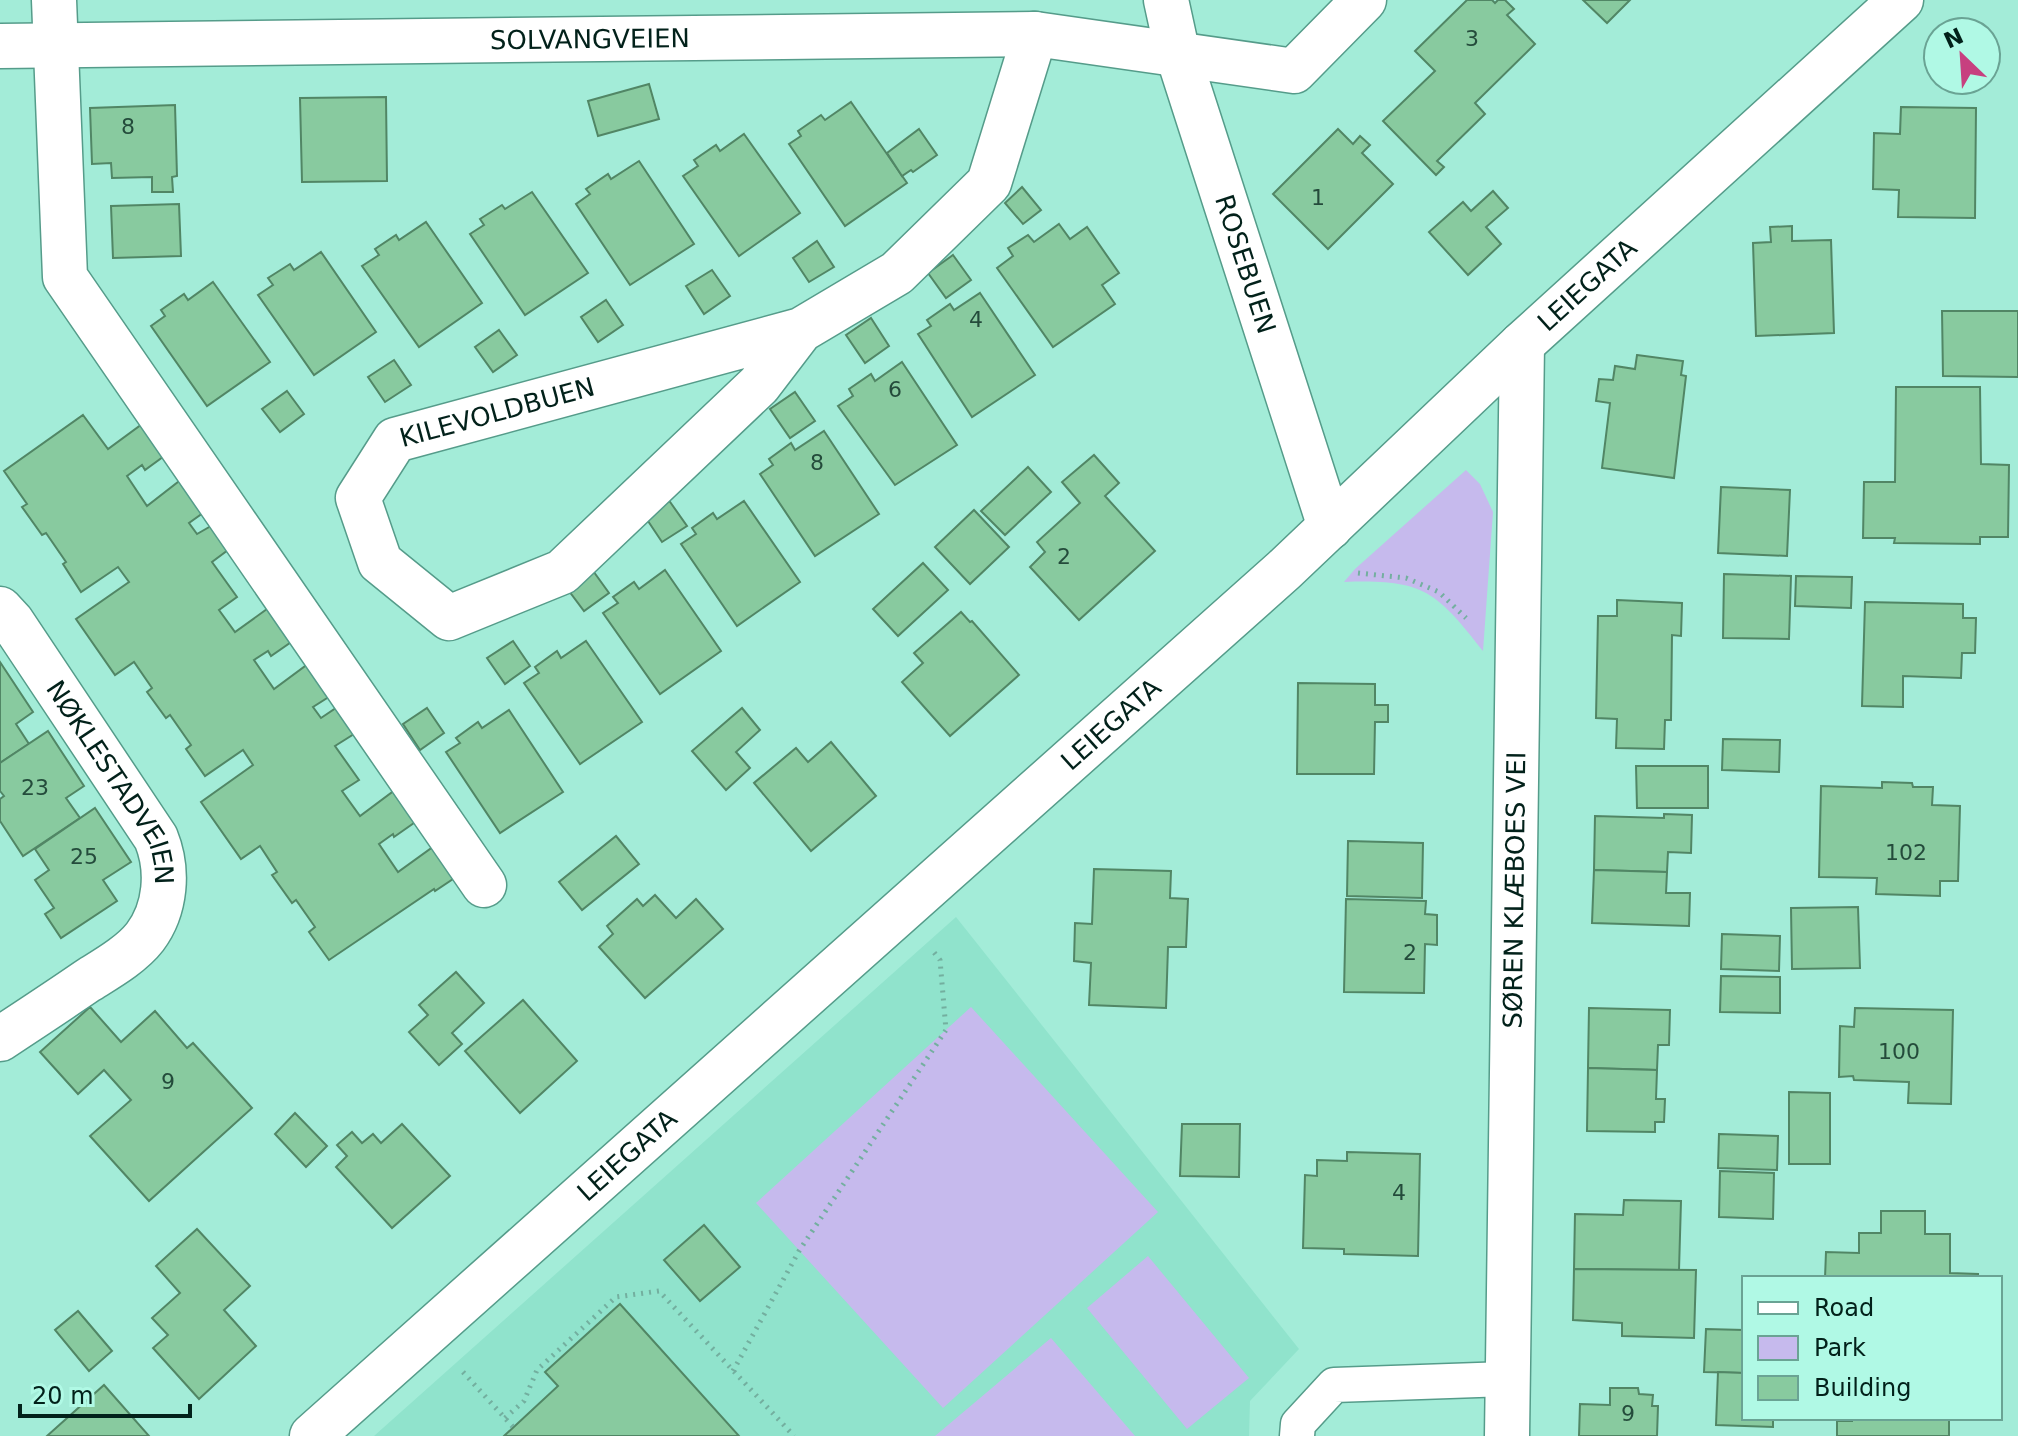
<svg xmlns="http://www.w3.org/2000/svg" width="2018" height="1436" font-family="'DejaVu Sans',sans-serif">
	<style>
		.built { fill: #90e3cc }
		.green { fill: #c6baed }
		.building { fill: #88ca9f; stroke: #518665; stroke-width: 2 }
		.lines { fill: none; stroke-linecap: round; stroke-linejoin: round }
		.service-casing { stroke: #559c8a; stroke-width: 37 }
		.minor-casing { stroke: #559c8a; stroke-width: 47 }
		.tertiary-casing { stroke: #559c8a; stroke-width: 47 }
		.path { stroke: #73af9f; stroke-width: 5; stroke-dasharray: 2 6; stroke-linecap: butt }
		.service { stroke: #fff; stroke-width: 34 }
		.minor { stroke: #fff; stroke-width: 44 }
		.tertiary { stroke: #fff; stroke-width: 44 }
		.labels { text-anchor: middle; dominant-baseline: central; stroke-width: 7; stroke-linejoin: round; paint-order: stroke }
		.number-label { font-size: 22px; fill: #244b3b }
		.street-label { font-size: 26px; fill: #02211a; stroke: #b0f9e5 }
	</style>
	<rect width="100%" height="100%" fill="#a3ecd8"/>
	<path class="built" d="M956 917 1299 1349 1250 1401 1249 1436H374Z"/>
	<g class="green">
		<path d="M1466 470 1480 484 1493 512 1483 651C1436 591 1423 579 1344 582L1355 569Z"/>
		<path d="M971 1007 1158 1212 943 1408 756 1203Z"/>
		<path d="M1148 1256 1249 1378 1187 1429 1087 1308Z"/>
		<path d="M1051 1338 1135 1436H935Z"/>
	</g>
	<g class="building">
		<path d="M1467 0H1492L1495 3 1498 0H1505L1514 9 1507 15 1535 44 1475 103 1485 114 1437 161 1444 167 1436 175 1383 121 1435 71 1415 51Z"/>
		<path d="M1583 0H1630L1607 23Z"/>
		<path d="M649 84 659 119 598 136 588 101Z"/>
		<path d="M386 97 387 181 302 182 300 98Z"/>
		<path d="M851 102 907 183 845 226 789 144 801 136 798 131 821 115 825 120Z"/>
		<path d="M175 105 177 176 172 177 173 192H152V177L112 178 111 163 92 164 90 108Z"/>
		<path d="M1901 107 1976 108 1975 218 1898 217 1899 190 1873 189 1874 133 1900 134Z"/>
		<path d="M919 129 937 155 913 172 911 170 902 176 887 153Z"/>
		<path d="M1338 129 1353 144 1360 136 1370 145 1362 153 1393 184 1328 249 1273 194Z"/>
		<path d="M744 134 800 213 739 256 683 176 698 166 694 160 716 145 720 151Z"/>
		<path d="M639 161 694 244 630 285 576 204 590 194 586 189 608 174 611 179Z"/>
		<path d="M1022 187 1041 210 1023 224 1005 203Z"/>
		<path d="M1493 191 1508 208 1486 227 1501 244 1468 275 1429 232 1463 202 1471 211Z"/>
		<path d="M532 192 588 273 525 315 470 234 484 225 480 219 502 205 505 209Z"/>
		<path d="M179 204 181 256 113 258 111 206Z"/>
		<path d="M426 222 482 303 419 347 362 266 379 255 375 249 396 235 399 240Z"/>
		<path d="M1059 224 1070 239 1087 227 1119 273 1102 285 1115 304 1053 347 997 268 1013 256 1008 248 1028 235 1034 242Z"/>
		<path d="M1792 226V241L1831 240 1834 333 1756 336 1753 243 1771 242 1770 227Z"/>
		<path d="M817 241 834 267 809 282 793 258Z"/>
		<path d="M321 252 376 332 314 375 258 295 273 285 268 278 290 264 294 270Z"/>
		<path d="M953 255 971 280 946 298 928 273Z"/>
		<path d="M712 270 730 296 704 314 686 286Z"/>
		<path d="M213 282 270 362 207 406 151 326 165 316 161 310 184 294 188 300Z"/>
		<path d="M980 293 1035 375 972 417 918 334 931 326 927 320 950 304 954 310Z"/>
		<path d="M606 300 623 325 598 342 581 317Z"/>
		<path d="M1942 311H2018V377L1943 376Z"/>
		<path d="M871 318 889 346 865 363 846 335Z"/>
		<path d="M499 330 517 355 493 372 475 347Z"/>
		<path d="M1637 355 1683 361 1681 375 1686 376 1674 478 1602 468 1610 403 1596 401 1599 379 1613 380 1615 366 1635 369Z"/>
		<path d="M394 360 411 385 385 402 368 377Z"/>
		<path d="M902 362 957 445 895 485 838 406 853 396 849 389 871 374 875 381Z"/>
		<path d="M1896 387H1980L1981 464 2009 465 2008 537H1980V544L1894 543 1895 538H1863L1864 482H1895Z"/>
		<path d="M287 391 304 414 280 432 262 409Z"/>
		<path d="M795 392 815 421 790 438 770 409Z"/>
		<path d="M83 415 108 449 149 419 171 451 145 470 142 465 127 476 147 506 187 475 210 508 189 523 197 534 211 526 228 550 212 562 237 597 219 610 235 632 274 604 297 638 271 656 268 651 254 660 274 689 312 661 335 693 313 707 321 718 336 708 354 734 335 746 359 780 342 791 360 816 399 787 421 818 394 837 393 834 379 844 398 872 437 844 459 875 435 891 434 889 329 960 309 932 315 927 296 900 292 903 272 875 277 872 260 846 241 859 201 802 253 765 243 750 205 776 186 749 191 745 170 715 166 718 147 692 152 688 134 662 115 675 76 619 129 582 118 567 81 592 63 564 66 562 46 533 42 535 22 507 27 504 4 471Z"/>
		<path d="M824 431 879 514 815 556 760 474 773 465 769 459 791 443 795 450Z"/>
		<path d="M1094 455 1119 483 1105 496 1155 551 1079 620 1030 567 1045 552 1037 542 1080 503 1062 482Z"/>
		<path d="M1028 467 1051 492 1005 535 981 511Z"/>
		<path d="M1721 487 1790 490 1787 556 1718 553Z"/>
		<path d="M668 499 687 526 662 542 644 515Z"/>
		<path d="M744 501 800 582 737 626 681 544 696 534 692 528 713 513 717 519Z"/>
		<path d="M974 510 1009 547 970 584 935 547Z"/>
		<path d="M923 563 948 590 898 636 873 609Z"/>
		<path d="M591 568 609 593 584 611 566 587Z"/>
		<path d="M665 570 721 651 660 694 603 613 618 603 613 597 634 582 639 589Z"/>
		<path d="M1724 574 1791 576 1789 639 1723 638Z"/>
		<path d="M1796 576 1852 577 1851 608 1795 606Z"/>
		<path d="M1617 600 1682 603 1681 636 1672 635 1671 720H1665L1664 749 1616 748 1617 719 1596 718 1598 616H1617Z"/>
		<path d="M1865 602 1963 604V618H1976L1975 653H1962L1961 678 1903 676V707L1862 706Z"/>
		<path d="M961 612 970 622 972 621 1019 675 950 736 902 682 923 663 914 653Z"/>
		<path d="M513 641 530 666 505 684 487 658Z"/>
		<path d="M586 641 642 722 580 764 524 683 539 673 535 667 557 651 561 658Z"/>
		<path d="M0 662 33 712 16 724 29 744 0 763Z"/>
		<path d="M1298 683 1375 684V705H1388V722H1375L1374 774H1297Z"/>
		<path d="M427 708 444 733 420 750 403 724Z"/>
		<path d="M742 708 760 730 736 752 750 768 726 790 692 751Z"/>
		<path d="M509 710 563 792 500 833 446 752 460 743 456 738 478 722 482 728Z"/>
		<path d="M48 731 84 786 66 798 80 818 23 856 0 821V799L4 796 0 791V763Z"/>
		<path d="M1723 739 1780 740 1779 772 1722 770Z"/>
		<path d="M831 742 876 796 811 851 754 783 796 748 808 762Z"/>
		<path d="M1636 766H1708V808H1637Z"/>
		<path d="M1882 782 1912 783 1913 787H1933L1932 805 1960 806 1958 881H1940V896L1876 894 1877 878 1819 877 1821 786 1882 788Z"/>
		<path d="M95 808 131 862 103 880 117 901 61 938 45 914 54 908 35 880 49 870 35 849Z"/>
		<path d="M1664 814 1692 815 1691 853 1668 852 1667 872 1594 870 1595 816 1664 818Z"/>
		<path d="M616 836 639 864 582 910 559 882Z"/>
		<path d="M1348 841 1423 843 1422 898 1347 896Z"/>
		<path d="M1094 869 1171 871 1170 898 1188 899 1186 947H1168L1166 1008 1089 1005 1091 963 1074 961 1075 923 1092 924Z"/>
		<path d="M1594 870 1667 872 1666 893H1690L1689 926 1592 923Z"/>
		<path d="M655 895 676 918 696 899 723 929 645 998 599 947 613 934 607 926 637 899 643 906Z"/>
		<path d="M1346 899 1426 901 1425 914 1437 915V945L1425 944 1424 993 1344 992Z"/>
		<path d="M1858 907 1860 968 1792 969 1791 908Z"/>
		<path d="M1722 934 1780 936 1779 971 1721 969Z"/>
		<path d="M456 972 484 1003 452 1033 462 1044 439 1065 409 1032 428 1015 419 1005Z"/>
		<path d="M1721 976 1780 977V1013L1720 1012Z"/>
		<path d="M523 1000 577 1061 520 1113 465 1051Z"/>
		<path d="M90 1007 121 1042 155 1011 187 1048 193 1043 252 1108 149 1201 90 1136 131 1100 104 1070 78 1094 40 1052Z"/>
		<path d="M1589 1008 1670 1010 1669 1045H1658L1657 1070 1588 1068Z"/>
		<path d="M1855 1008 1953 1010 1951 1104 1908 1103 1909 1082 1854 1080 1853 1076 1839 1077 1840 1026 1854 1027Z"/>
		<path d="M1588 1068 1657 1070 1656 1099H1665L1664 1122H1655V1132L1587 1131Z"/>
		<path d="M1789 1092 1830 1093V1164H1789Z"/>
		<path d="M295 1113 327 1146 306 1167 275 1134Z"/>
		<path d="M402 1124 450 1176 392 1228 336 1167 347 1156 337 1145 352 1132 362 1143 373 1134 381 1143Z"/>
		<path d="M1182 1124H1240L1239 1177 1180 1176Z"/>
		<path d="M1719 1134 1778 1136 1777 1170 1718 1168Z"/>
		<path d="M1347 1152 1420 1154 1418 1256 1344 1254V1249L1303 1248 1305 1175 1317 1176V1160L1347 1161Z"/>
		<path d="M1720 1171 1774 1173 1773 1219 1719 1217Z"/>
		<path d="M1624 1200 1681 1201 1679 1270 1574 1269 1575 1214 1623 1215Z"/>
		<path d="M1881 1211H1925V1234H1950V1273L1978 1274V1278H1825L1826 1252 1859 1253V1233H1881Z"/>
		<path d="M704 1225 740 1267 700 1301 664 1260Z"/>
		<path d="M197 1229 250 1286 224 1310 256 1346 199 1399 153 1348 168 1335 152 1318 180 1293 156 1266Z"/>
		<path d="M1574 1269 1696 1270 1694 1338 1622 1336V1323L1573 1320Z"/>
		<path d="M620 1304 739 1436H504L558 1386 545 1372Z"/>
		<path d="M78 1311 112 1351 89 1371 55 1330Z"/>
		<path d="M1706 1329 1744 1330V1373L1704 1372Z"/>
		<path d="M1718 1372 1744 1373V1418H1773V1427L1716 1425Z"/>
		<path d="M104 1385 149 1436H47Z"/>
		<path d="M1610 1388H1638L1639 1394 1653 1395 1652 1406H1658L1657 1436H1579L1580 1404 1610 1405Z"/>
		<path d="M1852 1418H1949V1436H1837V1421H1852Z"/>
	</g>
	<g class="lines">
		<g class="service-casing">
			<path id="service" d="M1297 1436 1298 1424 1334 1385 1507 1379"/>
		</g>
		<g class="minor-casing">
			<g id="minor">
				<path d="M54 0 65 277 484 885"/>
				<path id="s1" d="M1166 0 1178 55 1330 527"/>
				<path id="s2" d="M0 46 1035 34 1294 71 1364 0"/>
				<path id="s3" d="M801 330 759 385 562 572 449 618 380 562 358 498 395 440 801 330 897 273 989 183 1035 34"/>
				<path id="s4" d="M0 609 12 622 156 838C169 870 166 909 145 937 131 955 106 969 87 981 58 1001 29 1020 0 1039"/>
				<path id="s5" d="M1507 1436 1522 344"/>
			</g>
		</g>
		<g class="tertiary-casing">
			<g id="tertiary">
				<path id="s6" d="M312 1436 1284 570 1522 344 1901 0"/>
			</g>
		</g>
		<g class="path">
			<path d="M1358 573 1406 578 1439 592 1466 618"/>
			<path d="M733 1371 799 1251 946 1030 940 960 933 951"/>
			<path d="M463 1372 513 1427"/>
			<path d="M505 1418 524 1401 537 1370 616 1297 659 1291 794 1436"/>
		</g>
		<use href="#service" class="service"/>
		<use href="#minor" class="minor"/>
		<use href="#tertiary" class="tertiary"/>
	</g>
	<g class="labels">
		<g class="number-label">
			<text x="1472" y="38">3</text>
			<text x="128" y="126">8</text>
			<text x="1318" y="197">1</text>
			<text x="976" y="319">4</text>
			<text x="895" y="389">6</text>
			<text x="817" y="462">8</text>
			<text x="1064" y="556">2</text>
			<text x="35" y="787">23</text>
			<text x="1906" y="852">102</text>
			<text x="84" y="856">25</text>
			<text x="1410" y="952">2</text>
			<text x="1899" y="1051">100</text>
			<text x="168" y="1081">9</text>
			<text x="1399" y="1192">4</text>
			<text x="1628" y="1413">9</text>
		</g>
		<g class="street-label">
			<text stroke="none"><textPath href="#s2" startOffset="590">SOLVANGVEIEN</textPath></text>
			<text stroke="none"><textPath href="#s1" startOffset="276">ROSEBUEN</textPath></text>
			<text stroke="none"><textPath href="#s6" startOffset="1718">LEIEGATA</textPath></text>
			<text stroke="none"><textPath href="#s3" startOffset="794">KILEVOLDBUEN</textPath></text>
			<text stroke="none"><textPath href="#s6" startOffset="1070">LEIEGATA</textPath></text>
			<text stroke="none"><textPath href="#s4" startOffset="208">NØKLESTADVEIEN</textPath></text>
			<text stroke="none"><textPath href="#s5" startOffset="546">SØREN KLÆBOES VEI</textPath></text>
			<text stroke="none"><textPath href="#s6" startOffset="422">LEIEGATA</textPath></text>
		</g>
	</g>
	<rect x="1742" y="1276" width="260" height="144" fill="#b0f9e5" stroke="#6aa394" stroke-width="2"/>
	<rect x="1758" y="1302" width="40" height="12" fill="#ffffff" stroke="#6aa394" stroke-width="2"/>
	<text x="1814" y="1316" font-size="24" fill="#02211a">Road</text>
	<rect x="1758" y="1336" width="40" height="24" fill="#c6baed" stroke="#6aa394" stroke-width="2"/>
	<text x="1814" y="1356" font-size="24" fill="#02211a">Park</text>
	<rect x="1758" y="1376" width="40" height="24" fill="#88ca9f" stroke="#6aa394" stroke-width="2"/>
	<text x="1814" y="1396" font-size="24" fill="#02211a">Building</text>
	<g transform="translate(1962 56) rotate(335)"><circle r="38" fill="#b0f9e5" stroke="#6aa394" stroke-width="2"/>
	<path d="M0-6L14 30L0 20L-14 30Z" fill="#c7407f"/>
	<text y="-12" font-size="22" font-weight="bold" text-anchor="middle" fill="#02211a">N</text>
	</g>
	<path d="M20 1404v12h170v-12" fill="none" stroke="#02211a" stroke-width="4"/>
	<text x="32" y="1404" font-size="24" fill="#02211a" stroke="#b0f9e5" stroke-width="6" paint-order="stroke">20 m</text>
</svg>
